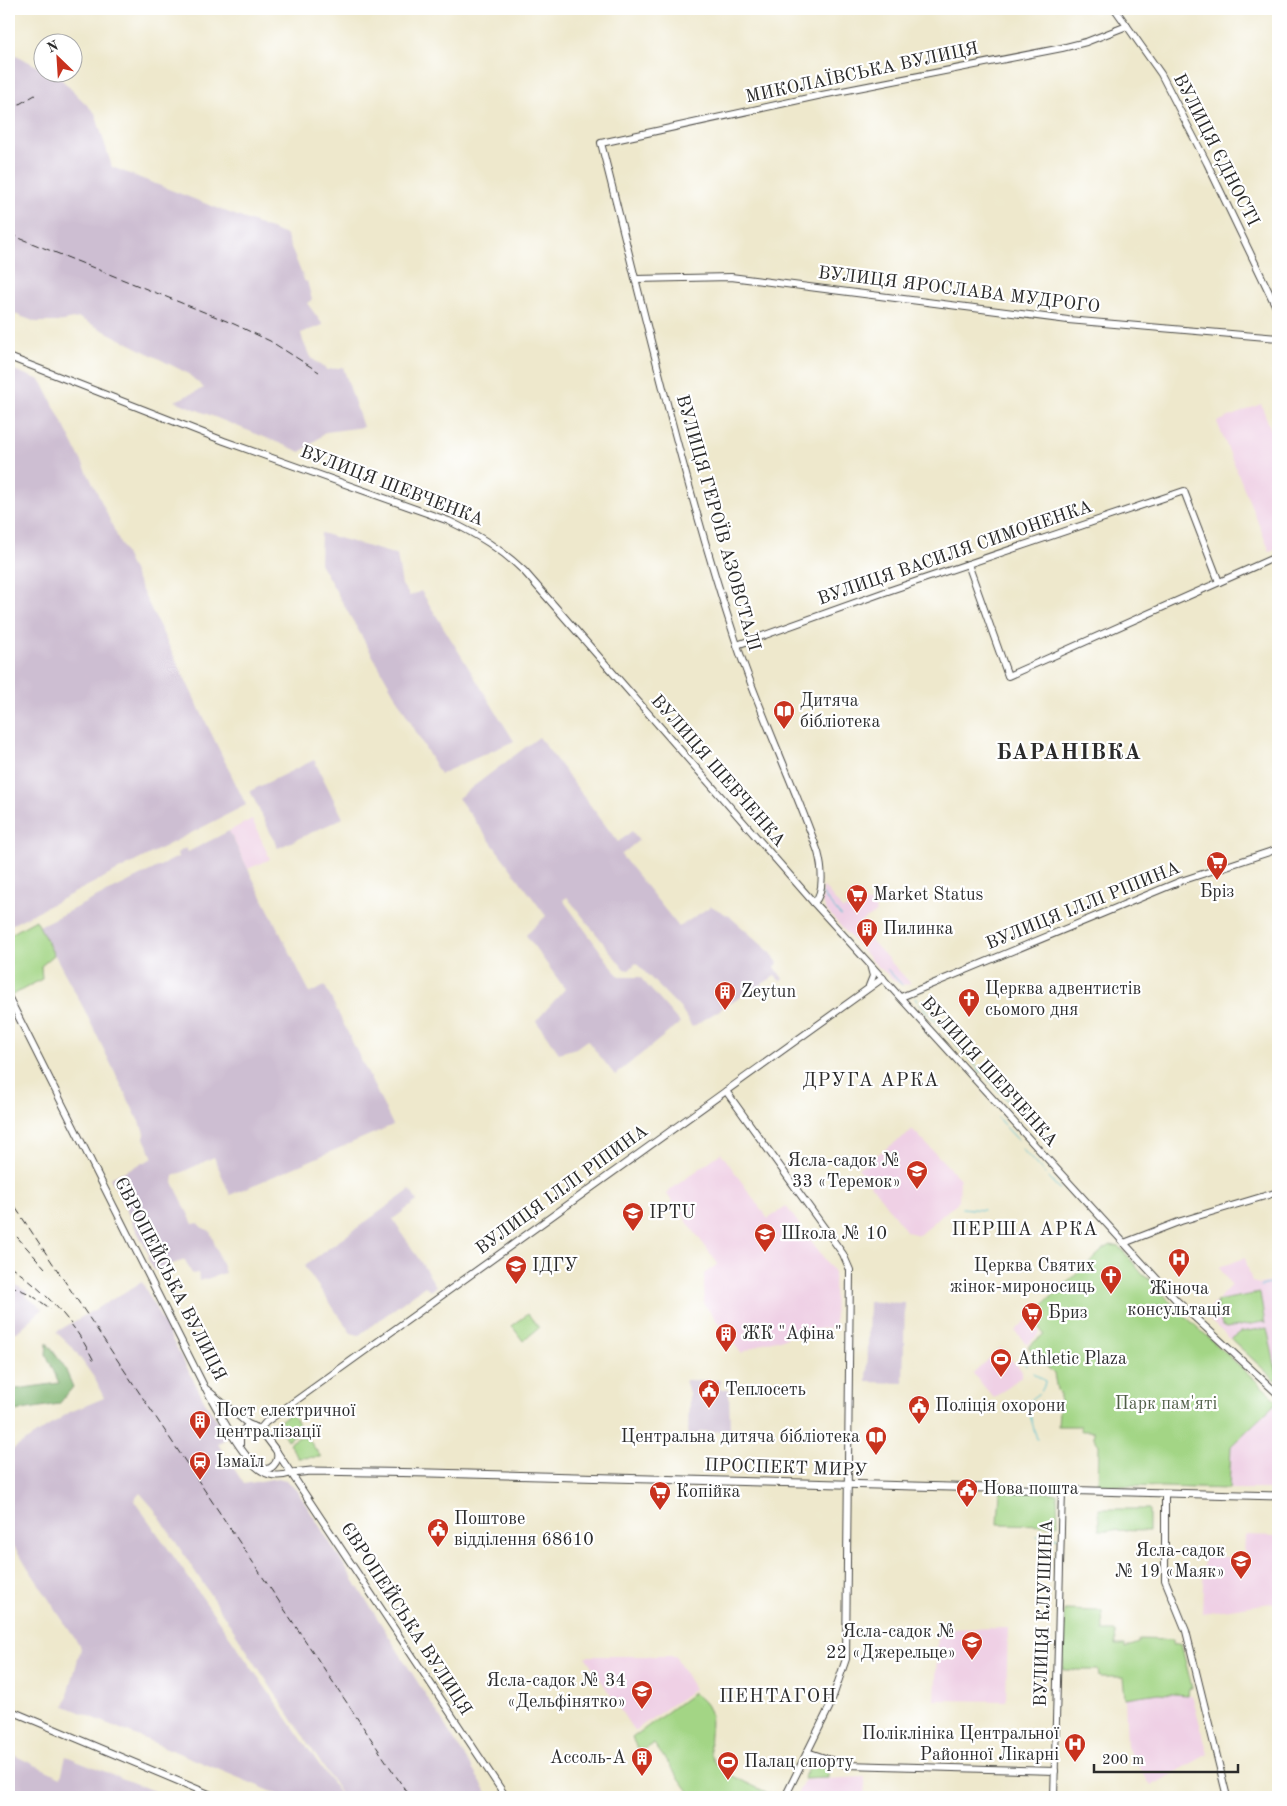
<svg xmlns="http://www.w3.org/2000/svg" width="1287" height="1806" font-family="'Old Standard TT',serif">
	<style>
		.built { fill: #efd0e5 }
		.industrial { fill: #cdbed2 }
		.green { fill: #a3d585; stroke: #678058 }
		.forest { fill: #82b672; stroke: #56704e }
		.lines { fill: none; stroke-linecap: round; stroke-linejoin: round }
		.stream { stroke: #52bdcf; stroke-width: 1 }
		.secondary-casing { stroke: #484743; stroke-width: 8 }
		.primary-casing { stroke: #484743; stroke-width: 9 }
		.secondary { stroke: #fff; stroke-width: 6 }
		.primary { stroke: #fff; stroke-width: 7 }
		.rail { stroke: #2b2b2b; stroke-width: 1; stroke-dasharray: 8 4; stroke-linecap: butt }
		.labels { text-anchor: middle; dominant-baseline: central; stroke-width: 4.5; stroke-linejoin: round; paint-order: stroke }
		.street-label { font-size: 18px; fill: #2b2b2b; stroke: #fff }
		.poi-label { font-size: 18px; fill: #2b2b2b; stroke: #fff; text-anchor: start }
		.park-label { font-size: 18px; fill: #4f5e46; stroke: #fff }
		.neighbourhood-label { font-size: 19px; letter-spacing: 1px; fill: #2b2b2b; stroke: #fff }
		.district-label { font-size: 22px; font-weight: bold; letter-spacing: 1px; fill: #2b2b2b; stroke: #fff }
	</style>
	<rect width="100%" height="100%" fill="#fff"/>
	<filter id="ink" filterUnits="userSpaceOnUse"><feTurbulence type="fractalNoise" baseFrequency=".02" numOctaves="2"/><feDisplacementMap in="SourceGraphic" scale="10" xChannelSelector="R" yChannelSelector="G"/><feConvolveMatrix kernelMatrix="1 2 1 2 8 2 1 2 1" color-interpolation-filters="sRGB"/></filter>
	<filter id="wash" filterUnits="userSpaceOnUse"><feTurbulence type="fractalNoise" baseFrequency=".0096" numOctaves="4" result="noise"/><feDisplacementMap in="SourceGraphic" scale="20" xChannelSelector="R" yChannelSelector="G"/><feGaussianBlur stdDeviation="1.12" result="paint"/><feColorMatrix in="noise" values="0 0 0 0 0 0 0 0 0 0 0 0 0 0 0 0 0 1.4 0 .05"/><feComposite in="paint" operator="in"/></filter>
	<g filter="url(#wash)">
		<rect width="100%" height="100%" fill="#eee8cc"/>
		<g class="built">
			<path d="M1261 404 1274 438 1277 437 1278 440V548L1270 552 1217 422Z"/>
			<path d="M252 819 270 859 248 869 229 831Z"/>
			<path d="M823 886 843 910 845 908 849 910 857 903H874L876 913 859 923 861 929 911 984 901 985 895 981 873 962 826 910 822 903Z"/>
			<path d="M913 1130 960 1179 959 1201 919 1235 907 1232 858 1168Z"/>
			<path d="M721 1153 768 1219 786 1206 834 1272 835 1327 788 1333V1338L766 1342 741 1353 704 1304V1274L718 1264 666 1193Z"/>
			<path d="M1245 1258 1252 1282 1260 1284 1269 1282 1271 1286 1278 1284V1379L1275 1380 1204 1315 1231 1285 1219 1267Z"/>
			<path d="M1028 1319 1040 1333 1027 1345 1015 1331Z"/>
			<path d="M1000 1348 1022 1371V1376L994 1398 973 1374Z"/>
			<path d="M1277 1404 1278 1489H1229L1231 1446 1272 1405Z"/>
			<path d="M1245 1535 1278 1536V1602L1202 1613 1204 1557H1244Z"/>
			<path d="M1008 1628 1006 1701 935 1700 938 1629Z"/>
			<path d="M585 1656H675L694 1689 634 1731Z"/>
			<path d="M1158 1693 1192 1695 1208 1754 1151 1786 1127 1747 1125 1698Z"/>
			<path d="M865 1777V1797H796L804 1780Z"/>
		</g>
		<g class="industrial">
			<path d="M9 51 42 69V72L50 73 59 77 95 113 112 167 286 235 305 282 307 281 312 300 307 303 323 325 301 333 303 341 310 357 327 370 343 367 363 427 326 432 301 452 175 401 204 388 187 373 79 318 58 322H36L9 312Z"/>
			<path d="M9 368 40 380 43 384 96 490 138 582 246 805 9 926Z"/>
			<path d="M321 533 397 555 402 585 410 596 421 591 514 741 440 774 320 563Z"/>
			<path d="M539 737 618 842 632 831 639 840 621 855 679 927 711 906 729 916 771 953 778 963 775 967 783 979 780 981 775 976 692 1027 680 1008 636 963 629 970 624 969 567 897 563 900 617 974 622 977H640L680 1023 615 1075 587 1040 576 1048 559 1053 536 1021 565 989 526 935 546 916 458 798Z"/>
			<path d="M314 760 343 818 278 848 250 791Z"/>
			<path d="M229 831 310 993 325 986 393 1125 230 1195 214 1157 174 1176 173 1182 193 1224 199 1223 201 1227 210 1231 225 1273 200 1281 198 1273 192 1274 185 1260 154 1270 147 1257 149 1255 110 1178 153 1158 144 1138 145 1134 83 1007 39 926 178 857 177 853 186 848 188 852Z"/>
			<path d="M410 1190 417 1201 393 1219 436 1286 430 1291 425 1286 359 1335 351 1333 304 1266Z"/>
			<path d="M9 1281 28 1292 26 1296 43 1309 17 1332 9 1333Z"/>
			<path d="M142 1282 205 1402 228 1437 218 1444 244 1484 278 1478 286 1480 298 1492 490 1797H343L154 1509 140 1493 134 1500 342 1797H285L65 1706 81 1648 9 1539V1452L70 1412 104 1398 95 1379 73 1348 56 1332Z"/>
			<path d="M869 1302 905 1303 903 1383 867 1382Z"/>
			<path d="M685 1380H720V1389H729L730 1432 699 1431 698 1436 688 1437 689 1393Z"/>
			<path d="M9 1753 61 1777 66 1756 169 1797H9Z"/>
		</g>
		<g class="green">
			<path d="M36 920 54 955 41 966 42 979 11 996 9 935Z"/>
			<path d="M1111 1245 1120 1247 1143 1275 1149 1279 1173 1305 1278 1401 1231 1446 1229 1489 1098 1485 1099 1445 1094 1438V1431H1081V1426H1058L1060 1393 1057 1390 1054 1374 1028 1347 1044 1334 1034 1322 1037 1320 1035 1312 1104 1249Z"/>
			<path d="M1260 1293 1265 1324 1263 1322 1226 1328 1222 1326 1216 1301Z"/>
			<path d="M528 1314 539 1328 523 1341 512 1326Z"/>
			<path d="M1267 1328 1278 1379 1275 1380 1231 1339 1241 1332Z"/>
			<path d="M292 1412 301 1431 287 1440 277 1423Z"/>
			<path d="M303 1435 305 1438 307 1437 321 1457 298 1458 289 1443Z"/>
			<path d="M1000 1491 1057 1493 1058 1524 1056 1525 998 1524Z"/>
			<path d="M1099 1509H1149V1531L1099 1530Z"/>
			<path d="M1064 1610 1102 1611 1103 1631H1115L1116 1645H1125V1648L1139 1643V1639L1173 1640V1645L1181 1644 1192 1688H1189L1188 1695 1158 1693 1125 1698 1123 1677H1099L1098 1670H1063Z"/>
			<path d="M693 1693C728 1714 697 1740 717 1765 724 1774 761 1789 772 1795L771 1797H693L654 1744 639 1752 632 1738Z"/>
			<path d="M812 1761 828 1767V1778L803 1779Z"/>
		</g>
		<path class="forest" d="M47 1343 64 1366 73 1387 59 1404 9 1412V1390L59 1383 46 1354Z"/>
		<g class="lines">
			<g class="stream">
				<path d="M822 894 841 916"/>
				<path d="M887 969 902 985"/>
				<path d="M915 997 918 1002"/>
				<path d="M919 1003 984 1075"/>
				<path d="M988 1080 1018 1111"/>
				<path d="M998 1118 1004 1125"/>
				<path d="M1006 1127 1018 1140"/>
				<path d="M1022 1149 1045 1174"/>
				<path d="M1049 1178 1059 1189"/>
				<path d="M962 1208 983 1210"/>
				<path d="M1261 1286 1278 1282"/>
				<path d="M1021 1354 1026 1366"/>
				<path d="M1033 1373 1045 1381C1043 1397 1031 1394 1027 1405L1037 1439"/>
				<path d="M1037 1536 1058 1538"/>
				<path d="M1160 1795V1797"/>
			</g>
		</g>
	</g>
	<g filter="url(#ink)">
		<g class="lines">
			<g class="secondary-casing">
				<g id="secondary">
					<path d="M1115 9 1161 74 1207 163 1278 311"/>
					<path d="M636 279 731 277 1068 320 1278 338"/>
					<path d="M9 357 224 441 449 521C478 535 501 549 524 571L814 903 1177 1301 1278 1394"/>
					<path d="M968 564 1008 676 1278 556"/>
					<path d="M737 645 885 592 1184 491 1219 582"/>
					<path d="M814 903C825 892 822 867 818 852 793 782 761 716 737 645 683 481 644 311 601 143L822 95 1062 48 1086 42 1127 26"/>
					<path d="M869 986 873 976 870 965"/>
					<path d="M901 997 1181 881 1278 849"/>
					<path d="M9 998 205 1388 248 1424 260 1429 275 1449 506 1797"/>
					<path d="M726 1091 843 1254 850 1270 846 1659 829 1708 785 1797"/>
					<path d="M1124 1243 1181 1221 1278 1192"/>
					<path d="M207 1391C219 1412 243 1460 262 1471 271 1477 283 1476 292 1473"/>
					<path d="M260 1429 266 1422 883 978"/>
					<path d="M240 1444V1433L245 1428 253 1426"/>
					<path d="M260 1468C271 1472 279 1463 277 1452"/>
					<path d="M1165 1493V1580L1186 1631 1227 1797"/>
					<path d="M9 1710 216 1797"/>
					<path d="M807 1752 846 1765 1055 1771"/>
					<path d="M1054 1797 1062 1490"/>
				</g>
			</g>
			<g class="primary-casing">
				<path id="primary" d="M292 1473 311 1471 431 1473 1278 1496"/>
			</g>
			<use href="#secondary" class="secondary"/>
			<use href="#primary" class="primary"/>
			<g class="rail">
				<path d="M9 110 35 95"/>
				<path d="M9 234 234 324 270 341 319 372"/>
				<path d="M9 1198 410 1797"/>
				<path d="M9 1228 45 1268"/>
				<path d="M9 1265C46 1292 75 1322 95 1363"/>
				<path d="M9 1285 30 1294 51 1309"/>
			</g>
		</g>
	</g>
	<defs>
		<g id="library-pin" transform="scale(1.125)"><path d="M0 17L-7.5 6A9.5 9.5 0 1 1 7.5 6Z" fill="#c8321e" stroke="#fff"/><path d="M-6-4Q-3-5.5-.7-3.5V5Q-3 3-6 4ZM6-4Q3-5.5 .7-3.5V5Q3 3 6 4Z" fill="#fff"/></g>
		<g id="supermarket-pin" transform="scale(1.125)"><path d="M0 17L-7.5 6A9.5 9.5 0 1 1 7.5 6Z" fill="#c8321e" stroke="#fff"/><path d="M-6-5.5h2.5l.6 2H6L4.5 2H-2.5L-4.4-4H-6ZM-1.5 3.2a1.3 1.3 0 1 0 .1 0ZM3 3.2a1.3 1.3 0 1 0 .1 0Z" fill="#fff"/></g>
		<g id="building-pin" transform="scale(1.125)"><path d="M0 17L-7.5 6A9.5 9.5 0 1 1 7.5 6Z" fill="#c8321e" stroke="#fff"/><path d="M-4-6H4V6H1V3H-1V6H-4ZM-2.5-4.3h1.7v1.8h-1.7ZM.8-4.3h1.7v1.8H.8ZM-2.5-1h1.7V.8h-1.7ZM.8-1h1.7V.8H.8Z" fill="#fff"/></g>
		<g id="church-pin" transform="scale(1.125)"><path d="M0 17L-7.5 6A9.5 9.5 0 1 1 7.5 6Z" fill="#c8321e" stroke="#fff"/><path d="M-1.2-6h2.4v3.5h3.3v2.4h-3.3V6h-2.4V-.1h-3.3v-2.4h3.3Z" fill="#fff"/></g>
		<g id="school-pin" transform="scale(1.125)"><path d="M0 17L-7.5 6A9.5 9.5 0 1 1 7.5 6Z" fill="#c8321e" stroke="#fff"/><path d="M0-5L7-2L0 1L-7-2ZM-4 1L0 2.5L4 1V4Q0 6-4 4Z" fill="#fff"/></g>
		<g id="university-pin" transform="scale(1.125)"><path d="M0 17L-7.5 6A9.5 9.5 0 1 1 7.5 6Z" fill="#c8321e" stroke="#fff"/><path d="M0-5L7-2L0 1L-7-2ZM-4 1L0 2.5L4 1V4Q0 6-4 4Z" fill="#fff"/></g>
		<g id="hospital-pin" transform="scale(1.125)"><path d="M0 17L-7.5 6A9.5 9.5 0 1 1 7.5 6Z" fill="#c8321e" stroke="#fff"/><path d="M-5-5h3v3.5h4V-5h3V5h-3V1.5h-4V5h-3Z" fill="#fff"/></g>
		<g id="stadium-pin" transform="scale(1.125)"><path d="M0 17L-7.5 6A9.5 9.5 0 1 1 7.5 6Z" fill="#c8321e" stroke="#fff"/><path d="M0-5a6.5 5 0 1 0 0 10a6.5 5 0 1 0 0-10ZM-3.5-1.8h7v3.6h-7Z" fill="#fff"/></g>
		<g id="civic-pin" transform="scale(1.125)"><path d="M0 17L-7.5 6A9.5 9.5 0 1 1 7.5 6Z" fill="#c8321e" stroke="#fff"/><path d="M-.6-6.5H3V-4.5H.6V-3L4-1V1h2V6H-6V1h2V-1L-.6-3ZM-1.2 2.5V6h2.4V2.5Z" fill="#fff"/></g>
		<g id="station-pin" transform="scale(1.125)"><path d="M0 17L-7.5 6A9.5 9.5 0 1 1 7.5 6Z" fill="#c8321e" stroke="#fff"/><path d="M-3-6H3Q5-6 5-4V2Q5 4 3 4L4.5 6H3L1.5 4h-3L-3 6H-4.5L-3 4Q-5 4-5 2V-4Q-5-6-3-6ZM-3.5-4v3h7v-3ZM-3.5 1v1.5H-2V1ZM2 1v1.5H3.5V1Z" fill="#fff"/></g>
	</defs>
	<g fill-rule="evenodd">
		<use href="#library-pin" x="784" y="711"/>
		<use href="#supermarket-pin" x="1217" y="862"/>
		<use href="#supermarket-pin" x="857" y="895"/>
		<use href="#building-pin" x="867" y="929"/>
		<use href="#building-pin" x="725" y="992"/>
		<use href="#church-pin" x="969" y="999"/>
		<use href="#school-pin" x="917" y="1171"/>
		<use href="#university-pin" x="633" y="1213"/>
		<use href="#school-pin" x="765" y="1234"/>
		<use href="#hospital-pin" x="1179" y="1259"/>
		<use href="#university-pin" x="516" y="1266"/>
		<use href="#church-pin" x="1111" y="1276"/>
		<use href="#supermarket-pin" x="1032" y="1313"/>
		<use href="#building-pin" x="726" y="1334"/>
		<use href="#stadium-pin" x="1001" y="1359"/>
		<use href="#civic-pin" x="709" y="1390"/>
		<use href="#civic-pin" x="919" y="1406"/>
		<use href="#building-pin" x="200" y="1421"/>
		<use href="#library-pin" x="876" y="1437"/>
		<use href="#station-pin" x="200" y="1462"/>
		<use href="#civic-pin" x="967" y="1489"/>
		<use href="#supermarket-pin" x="660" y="1492"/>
		<use href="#civic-pin" x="438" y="1529"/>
		<use href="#school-pin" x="1241" y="1561"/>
		<use href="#school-pin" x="972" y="1642"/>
		<use href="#school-pin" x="642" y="1691"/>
		<use href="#hospital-pin" x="1075" y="1744"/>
		<use href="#building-pin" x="642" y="1758"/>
		<use href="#stadium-pin" x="728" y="1762"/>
	</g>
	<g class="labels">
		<g class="street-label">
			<text transform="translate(862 73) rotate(-12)">МИКОЛАЇВСЬКА ВУЛИЦЯ</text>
			<text transform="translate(1216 150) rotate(63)">ВУЛИЦЯ ЄДНОСТІ</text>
			<text transform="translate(959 290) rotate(7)">ВУЛИЦЯ ЯРОСЛАВА МУДРОГО</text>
			<text transform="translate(392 486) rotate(21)">ВУЛИЦЯ ШЕВЧЕНКА</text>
			<text transform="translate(718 523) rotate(74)">ВУЛИЦЯ ГЕРОЇВ АЗОВСТАЛІ</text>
			<text transform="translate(955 553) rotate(-19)">ВУЛИЦЯ ВАСИЛЯ СИМОНЕНКА</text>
			<text transform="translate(718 771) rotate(49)">ВУЛИЦЯ ШЕВЧЕНКА</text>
			<text transform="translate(1083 906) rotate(-22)">ВУЛИЦЯ ІЛЛІ РІПИНА</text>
			<text transform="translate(989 1072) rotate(48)">ВУЛИЦЯ ШЕВЧЕНКА</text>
			<text transform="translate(562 1190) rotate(-36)">ВУЛИЦЯ ІЛЛІ РІПИНА</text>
			<text transform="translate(170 1279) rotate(63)">ЄВРОПЕЙСЬКА ВУЛИЦЯ</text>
			<text transform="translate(786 1468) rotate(2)">ПРОСПЕКТ МИРУ</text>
			<text transform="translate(1044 1613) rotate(-88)">ВУЛИЦЯ КЛУШИНА</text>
			<text transform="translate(406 1619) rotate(57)">ЄВРОПЕЙСЬКА ВУЛИЦЯ</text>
		</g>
		<g class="poi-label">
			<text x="800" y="701">Дитяча<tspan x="800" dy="21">бібліотека</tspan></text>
			<text x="1217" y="892" text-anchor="middle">Бріз</text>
			<text x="873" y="895">Market Status</text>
			<text x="883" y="929">Пилинка</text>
			<text x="985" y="989">Церква адвентистів<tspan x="985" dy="21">сьомого дня</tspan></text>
			<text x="741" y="992">Zeytun</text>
			<text x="901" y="1161" text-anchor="end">Ясла-садок №<tspan x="901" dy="21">33 «Теремок»</tspan></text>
			<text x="649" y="1213">IPTU</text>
			<text x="781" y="1234">Школа № 10</text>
			<text x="532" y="1266">ІДГУ</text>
			<text x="1095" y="1266" text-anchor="end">Церква Святих<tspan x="1095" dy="21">жінок-мироносиць</tspan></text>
			<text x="1179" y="1289" text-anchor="middle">Жіноча<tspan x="1179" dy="21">консультація</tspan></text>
			<text x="1048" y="1313">Бриз</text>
			<text x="742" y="1334">ЖК "Афіна"</text>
			<text x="1017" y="1359">Athletic Plaza</text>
			<text x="725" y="1390">Теплосеть</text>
			<text x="935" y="1406">Поліція охорони</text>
			<text x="216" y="1411">Пост електричної<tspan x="216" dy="21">централізації</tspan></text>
			<text x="860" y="1437" text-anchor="end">Центральна дитяча бібліотека</text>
			<text x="216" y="1462">Ізмаїл</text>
			<text x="983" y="1489">Нова пошта</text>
			<text x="676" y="1492">Копійка</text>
			<text x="454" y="1519">Поштове<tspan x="454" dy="21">відділення 68610</tspan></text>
			<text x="1225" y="1551" text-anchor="end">Ясла-садок<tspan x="1225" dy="21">№ 19 «Маяк»</tspan></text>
			<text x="956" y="1632" text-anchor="end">Ясла-садок №<tspan x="956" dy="21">22 «Джерельце»</tspan></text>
			<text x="626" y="1681" text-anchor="end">Ясла-садок № 34<tspan x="626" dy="21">«Дельфінятко»</tspan></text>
			<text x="1059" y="1734" text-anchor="end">Поліклініка Центральної<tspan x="1059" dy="21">Районної Лікарні</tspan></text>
			<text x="626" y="1758" text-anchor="end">Ассоль-А</text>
			<text x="744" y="1762">Палац спорту</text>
		</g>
		<g class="park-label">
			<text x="1166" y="1404">Парк пам'яті</text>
		</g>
		<g class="neighbourhood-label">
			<text x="871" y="1081">ДРУГА АРКА</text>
			<text x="1025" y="1230">ПЕРША АРКА</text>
			<text x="778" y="1697">ПЕНТАГОН</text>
		</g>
		<g class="district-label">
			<text x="1069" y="753">БАРАНІВКА</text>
		</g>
	</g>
	<rect width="1287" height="1806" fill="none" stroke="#fff" stroke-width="30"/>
	<g transform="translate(58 58) rotate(335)"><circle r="24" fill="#ffffff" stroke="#aaaaaa"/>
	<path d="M0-4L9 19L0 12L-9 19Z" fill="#c8321e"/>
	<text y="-8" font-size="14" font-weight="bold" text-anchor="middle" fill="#2b2b2b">N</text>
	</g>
	<path d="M1094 1764v8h144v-8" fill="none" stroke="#2b2b2b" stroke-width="2.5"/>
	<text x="1102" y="1764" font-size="15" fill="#2b2b2b" stroke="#ffffff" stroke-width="4" paint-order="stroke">200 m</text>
</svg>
